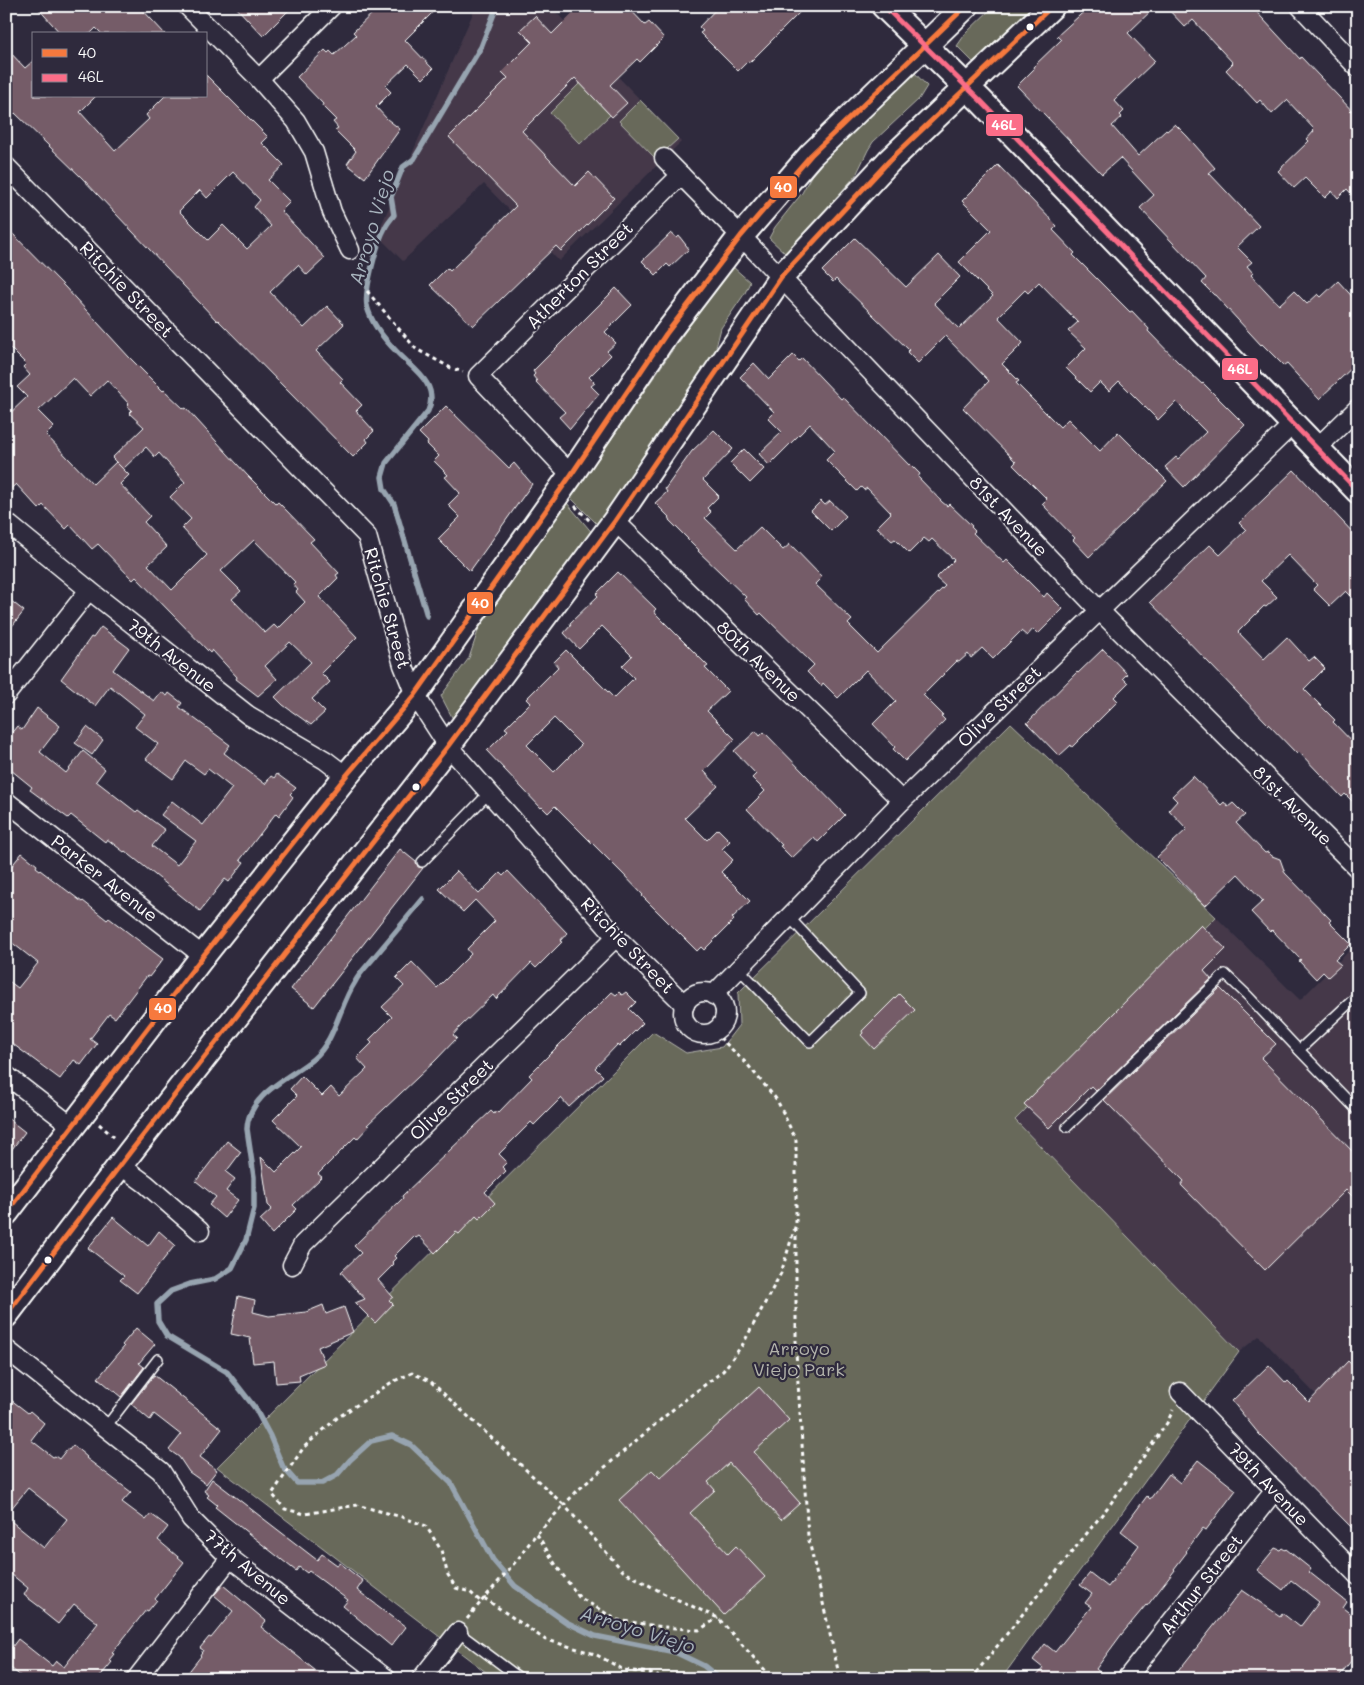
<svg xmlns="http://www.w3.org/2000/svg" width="1364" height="1685" font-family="Mali,sans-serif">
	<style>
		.built { fill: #44394a }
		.green { fill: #67695a; stroke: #b3b4ac }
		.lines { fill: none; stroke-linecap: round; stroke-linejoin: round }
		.stream { stroke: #97a4b0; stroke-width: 5.5 }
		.building { fill: #755c68; stroke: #fff; fill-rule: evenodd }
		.lane-casing { stroke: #fff; stroke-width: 12 }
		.street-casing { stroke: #fff; stroke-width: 21 }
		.secondary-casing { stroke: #fff; stroke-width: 28 }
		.path { stroke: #fff; stroke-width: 3; stroke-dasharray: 4 4; stroke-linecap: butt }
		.lane { stroke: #2f2a3d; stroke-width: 9 }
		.street { stroke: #2f2a3d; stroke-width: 18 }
		.secondary { stroke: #2f2a3d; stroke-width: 24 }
		.bus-1-casing { stroke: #2f2a3d; stroke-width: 9 }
		.bus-2-casing { stroke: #2f2a3d; stroke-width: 9 }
		.bus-1 { stroke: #f6793e; stroke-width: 5 }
		.bus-2 { stroke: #fb6d88; stroke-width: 5 }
		.bus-dot { fill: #fff; stroke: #2f2a3d; stroke-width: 2 }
		.labels { text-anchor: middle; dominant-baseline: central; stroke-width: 4.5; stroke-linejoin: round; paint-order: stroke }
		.street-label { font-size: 18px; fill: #fff; stroke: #2f2a3d }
		.park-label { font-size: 18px; fill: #b3b4ac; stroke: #2f2a3d }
		.water-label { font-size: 19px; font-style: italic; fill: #a8b4be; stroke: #2f2a3d }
		.line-badge { stroke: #2f2a3d; stroke-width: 2 }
		.badge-label { font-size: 14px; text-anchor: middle; font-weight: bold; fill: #fff }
	</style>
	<rect width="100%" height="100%" fill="#2f2a3d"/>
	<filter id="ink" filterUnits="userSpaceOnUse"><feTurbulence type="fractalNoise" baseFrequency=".02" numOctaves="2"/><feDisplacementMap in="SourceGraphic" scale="10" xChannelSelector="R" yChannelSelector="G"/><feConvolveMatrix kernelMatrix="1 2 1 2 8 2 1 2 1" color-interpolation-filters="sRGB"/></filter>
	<g filter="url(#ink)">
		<g class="built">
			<path d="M476 6H550L681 142 559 261 484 184 403 261 377 235Z"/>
			<path d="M1216 917 1300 1000 1358 942V1438L1259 1336 1239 1352 1015 1120Z"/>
		</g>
		<g class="green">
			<path d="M994 6H1033L973 62 957 46 966 33Z"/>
			<path d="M912 70 927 86 919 99 873 142 868 150 856 175 790 250 785 253 769 238 775 227 802 193 820 159Z"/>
			<path d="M580 83 610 115 580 144 550 113Z"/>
			<path d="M640 100 678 139 656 159 619 121Z"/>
			<path d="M733 267 750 282 745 293 721 328 714 355 598 525 571 498 726 272Z"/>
			<path d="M567 503 594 535 454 721 441 696 469 658 479 628Z"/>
			<path d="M1011 723 1216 917 1015 1120 1239 1352 1001 1679H495L217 1467 653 1032 686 1053 722 1047 739 1025 738 993Z"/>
		</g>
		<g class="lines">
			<g class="stream">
				<path d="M427 616 394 504 384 489 382 477 386 463 428 411C440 384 413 369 397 352 385 340 371 323 367 306 364 291 377 242 385 228 387 223 391 219 394 215L391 197 403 167 414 159 481 47 497 6"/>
				<path d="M423 899C407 918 392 936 376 955 369 964 360 972 355 982 339 1006 336 1040 313 1059 290 1078 248 1094 247 1129L254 1177V1208L246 1240 232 1268 215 1279 190 1284 171 1291 157 1304 158 1321 167 1336 227 1372 255 1408 270 1436 283 1467 297 1483H322L337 1475 350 1460 371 1441 392 1436 411 1445 451 1483 493 1560 515 1586 566 1622 595 1636 675 1652 704 1666 720 1679"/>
			</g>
		</g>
		<g class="building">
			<path d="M36 6H139L165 34H102L96 28 90 34H61Z"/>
			<path d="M235 6H293L263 36Z"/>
			<path d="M380 6H439L405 40 433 69 423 79 408 64 385 86 391 92 376 107 387 119 400 129 365 178 347 164 356 151 335 130 338 128 333 122 336 120 322 106 323 104 297 77 325 50 328 53 330 51 334 55 356 35 353 32Z"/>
			<path d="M580 6H627L645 25 649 22 664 38 640 62 637 59 610 85 627 103 612 117 575 78 522 131 575 186 589 172 614 198 561 251 556 246 473 326 430 285 447 268 450 271 516 206 449 137 508 78 502 72 532 42 520 30 535 16 552 34Z"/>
			<path d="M719 6H806L750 62 748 61 738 71 700 33 703 31 699 27Z"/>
			<path d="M1090 6H1156L1128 33 1155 61 1114 100 1124 111 1120 115 1122 117 1112 126 1138 156 1166 130 1167 131 1175 124 1187 136 1215 168 1209 173 1259 226 1237 247 1252 262 1247 266 1253 273 1251 275 1279 305 1294 291 1307 304 1318 294 1321 297 1338 281 1358 303V362L1319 399 1287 364 1284 366 1262 344 1261 345 1215 295H1214L1202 283 1206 278 1140 208 1154 195 1120 158 1102 174 1017 86 1034 69 1033 67 1061 40 1057 36Z"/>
			<path d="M1165 6H1251L1300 59 1301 57 1358 117V201L1347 189 1338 198 1332 191 1325 198 1305 178 1294 188 1278 171 1309 141 1307 139 1314 131 1313 130 1314 129 1287 100 1272 114 1260 100 1257 103 1226 70 1233 63 1193 20 1185 27Z"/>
			<path d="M6 48 25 68 34 60V96H96L80 112 115 151 149 119 146 115 165 96H206V75L268 137 262 143 284 165 268 180 290 202 281 211 325 258 307 275 298 265 270 292 304 328 327 306 344 324 316 351 343 379 340 382 362 405 356 411 374 431 366 439 368 442 353 457 218 320 217 321 82 178 15 113 14 114 6 106ZM233 172 260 200 254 207 271 226 247 249 223 225 208 240 179 211 200 190 207 198Z"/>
			<path d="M998 165 1057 226 1053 230 1075 253 1073 255 1130 312 1132 311 1149 329 1148 331 1178 362 1202 384 1203 383 1245 425 1184 487 1165 467 1176 457 1178 459 1206 432 1176 402 1158 420 1119 381 1109 391 1100 382 1090 392 1066 368 1086 348 1068 331 1078 322 1039 282 1028 293 1025 290 998 317 1023 343 1002 364 1019 381 1016 383 1060 427 1068 419 1100 451 1118 432 1167 481 1089 557 1073 540 1075 538 1042 504 1047 499 1013 465 1016 462 963 408 989 381 945 336 918 363 907 352 909 350 836 279 833 282 822 271 855 238 906 287 939 255 960 277 934 303 959 329 993 296 959 262 991 230 962 201Z"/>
			<path d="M6 227 65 287 129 357 163 391 164 390 184 409 186 408 247 475 276 504 278 502 285 509 314 539 310 542 339 573 336 575 338 578 319 597 357 637 321 673 330 682 312 699 325 712 311 725 283 705 275 697 311 662 290 642 265 666 277 679 258 696 236 679 237 677 212 650 210 653 136 577 133 580 98 544 92 549 70 525 66 529 43 505 39 509 16 484 6 493V417L27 397 17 387 30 375 23 367 26 364 6 344ZM73 378 90 396 107 380 129 404 127 406 132 410 129 413 144 427 112 458 123 469 146 447 155 457 159 453 185 482 170 497 191 519 182 528 207 555 172 590 148 565 167 547 144 522 150 516 120 484 129 475 116 462 93 484 46 435 54 427 38 411ZM254 540 295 582 293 584 298 590 296 592 305 602 278 629 274 625 265 633 232 599 241 591 221 571Z"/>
			<path d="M671 233 677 238 679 236 689 249 670 267 667 264 656 275 642 261Z"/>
			<path d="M616 288 632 305 605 332 616 343 607 351 611 355 589 377 595 383 591 386 599 394 570 429 559 417 565 412 536 382 537 381 533 376 535 374 533 371Z"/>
			<path d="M793 355 799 361 802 358 841 399 843 397 909 465 910 464 920 474 918 477 942 502 947 506 949 504 972 526 971 527 975 531 973 533 1004 563 1007 560 1044 597 1047 593 1063 609 1038 634 1033 629 1027 636 1021 631 993 659 982 648 971 658 968 654 959 662 957 661 923 695 943 715 941 716 945 720 905 761 893 749 895 747 873 724 896 701 866 670 838 698 823 683 821 686 807 672 814 665 761 613 759 615 744 599 746 597 698 551 699 550 669 520 670 518 655 503 667 492 665 489 692 451 714 430 733 449 703 480 719 496 707 508 711 512 705 518 737 549 760 527 783 550 790 544 822 577 815 584 852 620 848 624 877 653 945 586 936 578 954 560 932 539 929 542 924 538 909 553 895 539 892 541 877 527 891 513 867 488 864 490 861 487 857 491 826 460 835 451 810 424 769 465 759 454 782 432 768 418 774 412 740 377 754 363 769 379Z"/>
			<path d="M446 406 509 468 514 463 532 484 470 571 438 539 460 517 448 505 460 493 445 477 448 475 434 461 439 456 427 444 428 442 419 433Z"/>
			<path d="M744 449 764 469 750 483 730 463Z"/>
			<path d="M1294 470 1358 538V603L1346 591 1330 606 1313 589 1317 585 1288 555 1261 581 1277 597 1266 607 1264 606 1238 632 1264 659 1287 637 1309 661 1314 657 1325 668 1304 689 1335 720 1333 722 1358 748V807L1345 794 1342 797 1299 752 1297 754 1150 602 1210 545 1220 555 1246 530 1239 523Z"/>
			<path d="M821 501 825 505 830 501 846 516 831 531 811 511Z"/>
			<path d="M618 572 656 609 654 611 656 614 708 666 705 668 728 691 707 711 735 739 704 771 718 786 685 818 707 840 718 829 730 841 722 849 733 860 721 872 750 901 732 918 734 920 704 950 701 947 697 951 642 896 643 895 623 874 555 806 548 813 542 807 541 808 487 751 508 730 505 728 530 703 526 699 558 667 554 662 566 650 614 698 634 678 622 666 632 656 602 626 579 649 564 633 571 625 570 623 598 596 596 594ZM554 718 581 745 554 772 527 745Z"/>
			<path d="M6 597 24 611 6 634Z"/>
			<path d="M101 627 129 648 113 670 154 701 161 692 167 696 169 693 182 703 179 707 230 745 224 753 265 784 271 776 274 778 277 774 296 788 290 794 293 797 279 816 276 813 240 860 244 862 229 882 225 879 200 911 125 851 124 852 107 839 105 842 71 815 68 818 45 801 30 790 32 787 6 766V740L17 726 22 730 37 708 60 726 40 752 66 773 83 751 105 769 96 781 136 812 138 810 165 830 152 846 177 865 196 841 161 815 172 801 203 825 232 788 208 769 204 774 186 761 173 779 146 759 158 744 135 727 145 714 110 686 95 706 61 679 91 637 93 638Z"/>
			<path d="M1103 649 1127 674 1123 678 1128 683 1114 697 1118 701 1072 747 1071 745 1059 756 1027 723 1077 672 1078 673Z"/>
			<path d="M87 727 103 740 92 755 75 743Z"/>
			<path d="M756 731 760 736 764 732 845 815 818 842 814 837 792 858 780 846 782 845 747 809 765 791 752 778 756 774 734 751Z"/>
			<path d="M1193 776 1221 805 1224 802 1228 807 1233 803 1245 815 1236 823 1265 853 1268 852 1272 856 1280 859 1285 873 1331 920 1329 922 1351 944 1335 960 1341 965 1328 977 1323 972 1316 979 1299 961 1301 960 1272 930 1270 932 1251 912 1263 901 1238 874 1205 906 1157 857 1187 829 1169 810 1177 801 1172 796Z"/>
			<path d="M400 849 416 862 418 867 423 868 314 1007 291 989Z"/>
			<path d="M22 853 37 865 36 867 82 902 83 901 107 920 109 918 163 959 149 977 147 976 115 1018 109 1014 90 1039 97 1044 81 1065 74 1060 60 1079 6 1039V979L18 988 38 963 6 938V873Z"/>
			<path d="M457 871 479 894 500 873 503 876 508 871 567 933 560 941 562 942 536 968 531 963 496 999 493 995 460 1027 453 1035 457 1038 435 1061 367 1125 369 1126 357 1139 355 1137 318 1174 322 1177 293 1205 297 1209 272 1234 260 1220 272 1209 268 1205 261 1157 276 1172 301 1147 273 1120 297 1096 290 1089 302 1076 322 1096 331 1087 339 1096 367 1069 357 1058 372 1043 369 1040 392 1017 382 1007 404 986 396 978 412 962 437 988 471 954 467 949 495 921 475 900 463 912 439 889Z"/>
			<path d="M1201 925 1226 949 1204 971 1211 979 1096 1091 1091 1086 1049 1128 1024 1104Z"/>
			<path d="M1220 988 1276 1044 1261 1058 1358 1157V1202L1346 1190 1265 1270 1181 1185 1184 1181 1104 1100Z"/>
			<path d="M612 992 616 995 619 992 622 995 626 992 636 1002 629 1009 643 1023 619 1047 617 1045 595 1068 603 1076 569 1107 561 1098 534 1125 531 1122 499 1154 507 1162 502 1167 506 1171 485 1192 495 1203 479 1219 476 1216 459 1234 456 1232 435 1253 419 1236 416 1238 414 1236 394 1256 396 1258 392 1262 394 1264 378 1280 393 1297 389 1300 393 1304 375 1323 355 1303 365 1299 341 1272 361 1253 354 1246 403 1198 402 1196 473 1128 491 1111 494 1114 496 1111 498 1113 532 1078 529 1075Z"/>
			<path d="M899 994 915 1010 874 1049 861 1035 863 1033 862 1031Z"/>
			<path d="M6 1117 25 1132 6 1157Z"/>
			<path d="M227 1141 241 1152 226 1172 235 1179 226 1191 238 1200 224 1218 209 1205 216 1197 196 1181Z"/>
			<path d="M113 1217 148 1246 159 1231 175 1245 137 1293 120 1280 124 1276 88 1248Z"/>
			<path d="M238 1296 255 1300 253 1312 269 1316 306 1312 323 1305 326 1314 344 1307 353 1332 318 1347 325 1364 299 1375 300 1381 276 1383 274 1361 253 1363 250 1338 231 1334Z"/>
			<path d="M136 1328 155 1344 139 1363 144 1367 121 1397 98 1378 124 1347 122 1345Z"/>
			<path d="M1348 1361 1358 1371V1534L1259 1434 1232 1401 1269 1365 1286 1383 1288 1381 1309 1402Z"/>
			<path d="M154 1375 222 1429 200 1457 217 1470 206 1484 189 1472 179 1457 169 1450 181 1435 154 1414 150 1420 131 1404Z"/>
			<path d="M759 1387 789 1420 754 1452 800 1503 781 1520 729 1463 708 1482 715 1490 690 1513 728 1554 736 1546 765 1577 724 1615 619 1500 652 1470 660 1478Z"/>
			<path d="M6 1396 28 1413 30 1411 44 1423 31 1440 53 1457 55 1456 59 1459 67 1449 69 1450 73 1445 87 1457 86 1458 131 1492 122 1502 146 1520 151 1514 168 1527 158 1540 184 1562 155 1599 157 1600 148 1611 146 1610 112 1653 114 1654 109 1660 112 1662 98 1679H24L6 1664V1655L18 1639 52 1666 56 1661 64 1667 98 1623 74 1604 58 1624 43 1612 44 1610 24 1595 28 1588 6 1570V1517L44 1548 67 1519 28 1488 6 1515Z"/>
			<path d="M1198 1460 1236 1490 1206 1530 1203 1528 1186 1551 1187 1552 1174 1569 1175 1570 1147 1606 1146 1605 1121 1635 1096 1669 1108 1679H1035L1043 1668 1033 1660 1045 1644 1055 1652 1091 1607 1085 1603 1092 1594 1080 1585 1090 1573 1108 1587 1139 1545 1121 1531 1147 1496 1150 1499 1169 1474 1180 1483Z"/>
			<path d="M212 1479 317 1560 322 1554 337 1565 340 1563 363 1581 357 1590 406 1627 391 1646 343 1606 348 1600 309 1571 307 1573 299 1567 296 1571 215 1507 217 1505 207 1497 209 1495 204 1491Z"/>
			<path d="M1275 1548 1280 1550 1282 1548 1285 1550 1286 1549 1311 1569 1309 1572 1347 1602 1343 1608 1358 1620V1652L1337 1679H1172L1242 1590 1280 1616 1282 1613 1300 1627 1319 1602 1291 1580 1283 1590 1257 1570Z"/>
			<path d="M223 1585 266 1621 261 1627 326 1679H183L201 1656 200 1655 203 1650 200 1648 209 1637 211 1638 233 1611 214 1595Z"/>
		</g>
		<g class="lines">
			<g class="lane-casing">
				<g id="lane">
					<path d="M422 862 489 793"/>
					<path d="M739 969 810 1042 860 993 789 917"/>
					<path d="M1358 995 1299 1050 1358 1111"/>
					<path d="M1067 1127 1225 974 1248 996 1299 1050"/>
					<path d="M105 1428 158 1359"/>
					<path d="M458 1632 521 1679"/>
				</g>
			</g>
			<g class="street-casing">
				<g id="street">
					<path d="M187 6 259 79 296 121 314 152 332 212 350 250"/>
					<path d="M1300 6 1358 68"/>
					<path d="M259 79 332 6"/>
					<path d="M664 158 741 236 1099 610 1358 869"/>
					<path d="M6 166 367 536 403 665 415 695 448 746 616 937 685 1005"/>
					<path d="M1316 449 1358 408"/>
					<path d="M571 475 478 376 681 175"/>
					<path d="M615 521 902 801"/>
					<path d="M6 522 89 590 248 715 325 760 346 776"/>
					<path d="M6 695 89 590"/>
					<path d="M6 801 203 956"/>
					<circle cx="704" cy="1013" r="21"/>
					<path d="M713 995 902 801 1292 425"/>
					<path d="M6 1075 73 1127"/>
					<path d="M120 1165 146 1184 200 1231"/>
					<path d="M292 1265 303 1244 616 937"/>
					<path d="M6 1349 161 1471 191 1519 230 1558 387 1679"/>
					<path d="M1180 1392 1358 1576"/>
					<path d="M136 1679 230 1558"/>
					<path d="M421 1679 458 1632"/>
					<path d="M1126 1679 1275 1490"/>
				</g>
			</g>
			<g class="secondary-casing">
				<g id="secondary">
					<path d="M884 6 981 101 1358 491"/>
					<path d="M6 1213 203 956 346 776 415 695 571 475 666 334 741 236 811 155 966 6"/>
					<path d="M6 1315 131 1151 448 746 615 521 781 277 889 161 1052 6"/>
				</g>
			</g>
			<g class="path">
				<path d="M367 291 416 349 451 368 463 372"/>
				<path d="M575 506 590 521"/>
				<path d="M714 1032 747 1064 777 1100 796 1140V1224L781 1273 743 1344 723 1371 677 1406 578 1490 564 1505 623 1571 663 1593 718 1618 773 1679"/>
				<path d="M99 1124 115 1138"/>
				<path d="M796 1228V1352L808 1536 840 1679"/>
				<path d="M537 1534 557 1567 579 1597 617 1620 664 1627 699 1630 718 1618"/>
				<path d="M484 1598 544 1639 595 1654 624 1670 649 1673 666 1679"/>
				<path d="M467 1619 481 1602 470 1592 456 1588 448 1575 441 1550 426 1526 402 1517 357 1505 305 1514 285 1509 272 1494 304 1447 337 1418 392 1382 412 1373 430 1381 564 1505 533 1538 518 1559 481 1602"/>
				<path d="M971 1679 1111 1503 1167 1423 1173 1410"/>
			</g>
			<use href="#lane" class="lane"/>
			<use href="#street" class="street"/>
			<use href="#secondary" class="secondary"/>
			<g class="bus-1-casing">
				<g id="bus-1">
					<path d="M6 1213 203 956 346 776 415 695 571 475 666 334 741 236 811 155 966 6"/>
					<path d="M6 1315 131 1151 448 746 615 521 781 277 889 161 1052 6"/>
				</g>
			</g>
			<g class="bus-2-casing">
				<path id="bus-2" d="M884 6 981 101 1358 491"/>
			</g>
			<use href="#bus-1" class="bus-1"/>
			<use href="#bus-2" class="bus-2"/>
		</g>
	</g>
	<g class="bus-dot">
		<circle cx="1030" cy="27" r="4.5"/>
		<circle cx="416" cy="787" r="4.5"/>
		<circle cx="48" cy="1260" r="4.5"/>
	</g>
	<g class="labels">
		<g class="street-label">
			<text transform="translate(579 275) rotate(-45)">Atherton Street</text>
			<text transform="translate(127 289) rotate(46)">Ritchie Street</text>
			<text transform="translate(1009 516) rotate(46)">81st Avenue</text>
			<text transform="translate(388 608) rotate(74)">Ritchie Street</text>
			<text transform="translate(172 655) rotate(38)">79th Avenue</text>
			<text transform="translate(759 661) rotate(44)">80th Avenue</text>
			<text transform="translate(999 706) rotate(-44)">Olive Street</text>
			<text transform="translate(1293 805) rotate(45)">81st Avenue</text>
			<text transform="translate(105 878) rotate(38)">Parker Avenue</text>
			<text transform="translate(628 945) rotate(46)">Ritchie Street</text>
			<text transform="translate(451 1099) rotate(-44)">Olive Street</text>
			<text transform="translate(1269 1484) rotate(46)">79th Avenue</text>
			<text transform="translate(248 1567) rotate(40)">77th Avenue</text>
			<text transform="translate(1201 1584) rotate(-52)">Arthur Street</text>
		</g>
		<g class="park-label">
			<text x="799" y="1348">Arroyo<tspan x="799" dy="21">Viejo Park</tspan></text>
		</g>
		<g class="water-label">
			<text transform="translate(371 227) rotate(-74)">Arroyo Viejo</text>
			<text transform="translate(638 1629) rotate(17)">Arroyo Viejo</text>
		</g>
	</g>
	<g class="line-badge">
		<rect x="985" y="113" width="39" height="24" rx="5" fill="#fb6d88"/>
		<rect x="769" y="175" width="29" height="24" rx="5" fill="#f6793e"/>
		<rect x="1221" y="357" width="38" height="24" rx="5" fill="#fb6d88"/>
		<rect x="466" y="591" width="28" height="24" rx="5" fill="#f6793e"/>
		<rect x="148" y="997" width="29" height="24" rx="5" fill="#f6793e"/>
	</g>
	<g class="badge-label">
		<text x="1004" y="130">46L</text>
		<text x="783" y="192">40</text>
		<text x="1240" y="374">46L</text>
		<text x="480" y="608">40</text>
		<text x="163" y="1013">40</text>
	</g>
	<rect width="1364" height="1685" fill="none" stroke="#2f2a3d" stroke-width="25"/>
	<rect x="12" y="12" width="1339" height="1660" fill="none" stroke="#fff" stroke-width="2" filter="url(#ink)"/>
	<rect x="32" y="32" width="175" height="65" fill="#2f2a3d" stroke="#827f8b"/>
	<rect x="42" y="49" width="25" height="8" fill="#f6793e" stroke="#827f8b"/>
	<text x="78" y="58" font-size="15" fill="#ffffff">40</text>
	<rect x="42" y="74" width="25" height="8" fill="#fb6d88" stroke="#827f8b"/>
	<text x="78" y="82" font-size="15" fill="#ffffff">46L</text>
</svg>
